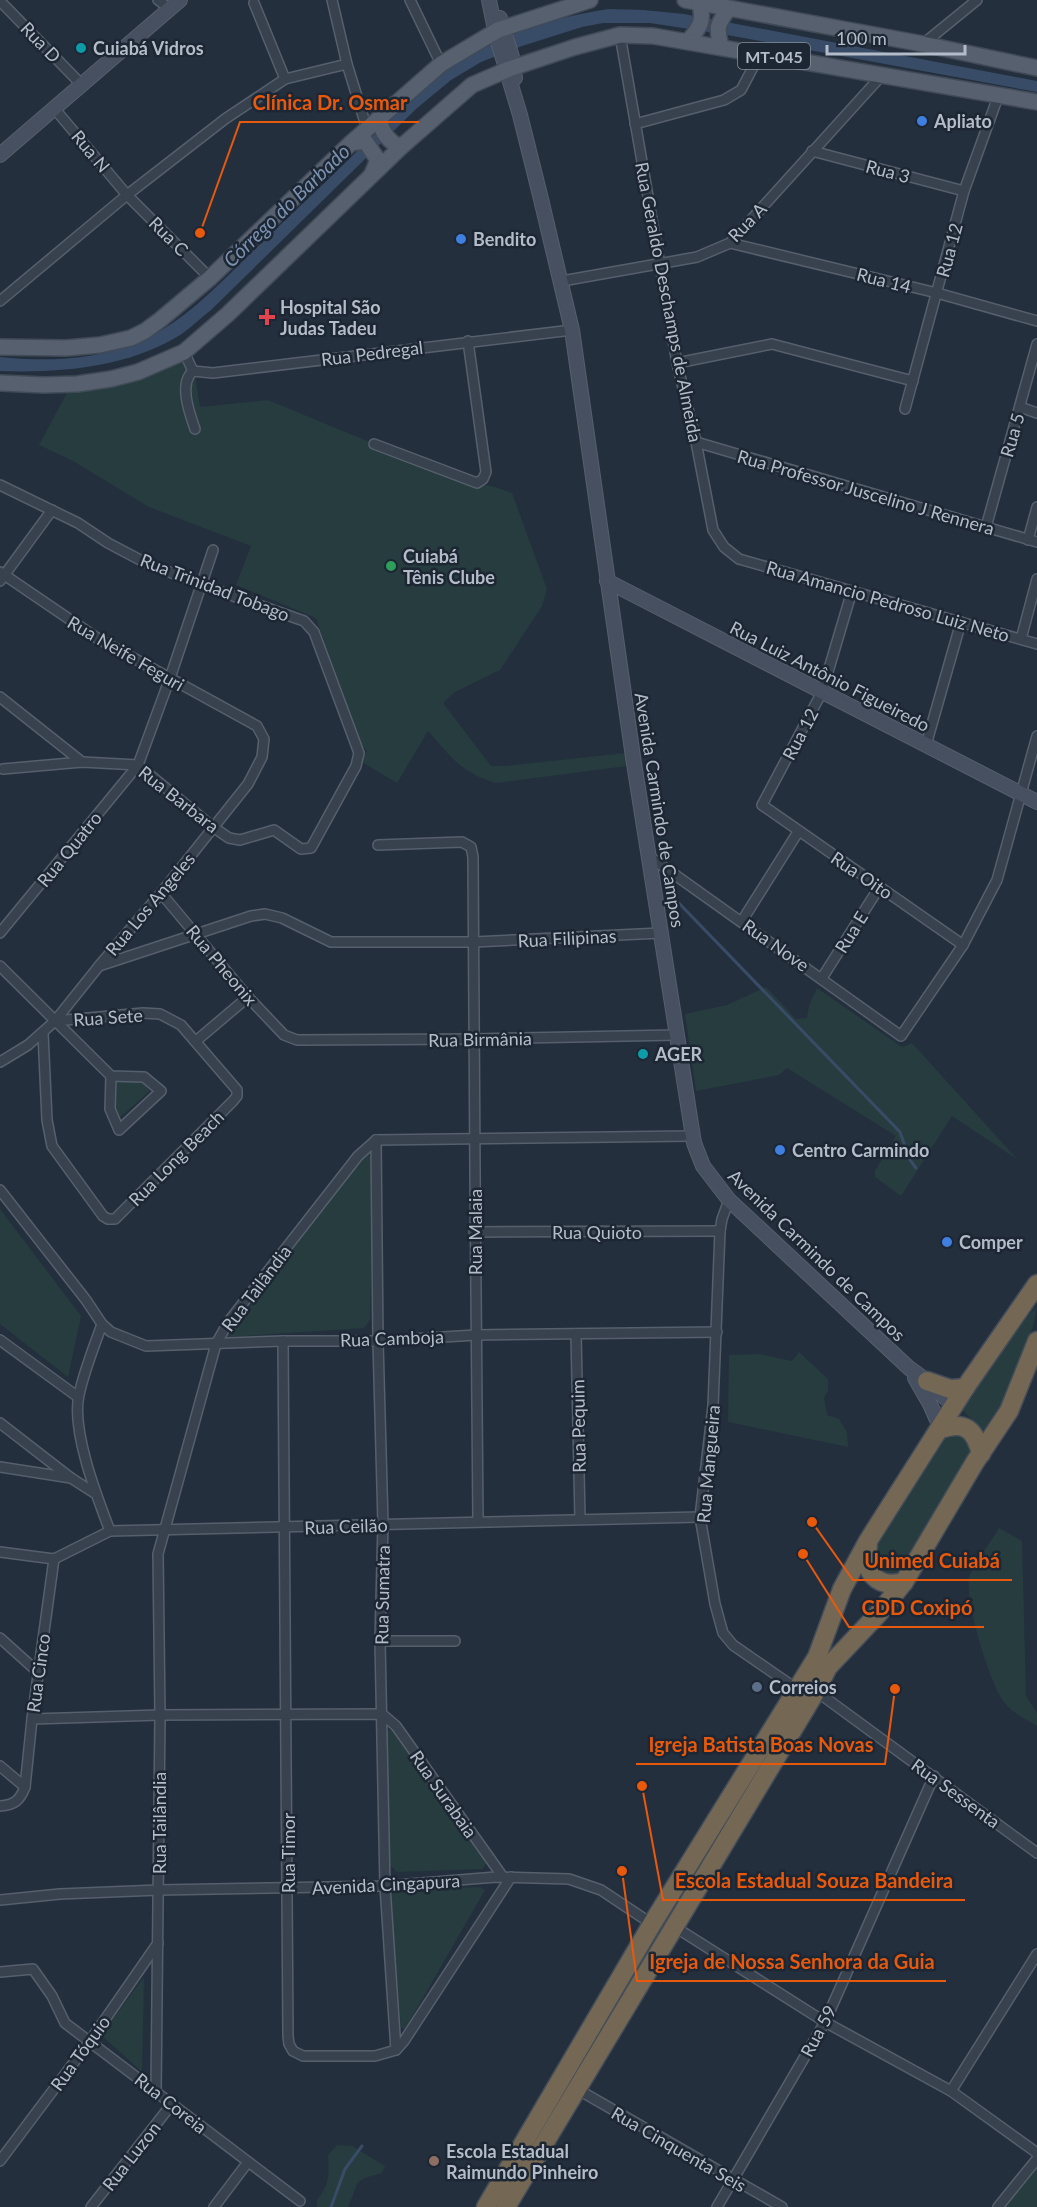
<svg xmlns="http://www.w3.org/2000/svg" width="1037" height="2207" font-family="Lato,sans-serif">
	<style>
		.green { fill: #263c3f }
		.water { fill: #394c67 }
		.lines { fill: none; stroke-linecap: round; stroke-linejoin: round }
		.stream { stroke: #394c67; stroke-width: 3 }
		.street-casing { stroke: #565f6c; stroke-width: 12 }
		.secondary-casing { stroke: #565f6c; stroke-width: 16 }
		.primary-casing { stroke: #414a57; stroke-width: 18 }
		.highway-casing { stroke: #434c59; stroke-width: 21 }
		.street { stroke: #38414e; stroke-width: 9 }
		.secondary { stroke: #465061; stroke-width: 14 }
		.primary { stroke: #56606e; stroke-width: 15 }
		.highway { stroke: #746855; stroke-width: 18 }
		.culture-dot { fill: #0f9aa8; stroke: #1d2633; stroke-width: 2 }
		.shop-dot { fill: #3f7fe0; stroke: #1d2633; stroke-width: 2 }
		.health-dot { fill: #e0444e; stroke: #1d2633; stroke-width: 2 }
		.leisure-dot { fill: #2e9e5b; stroke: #1d2633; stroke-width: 2 }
		.service-dot { fill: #5c6f8a; stroke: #1d2633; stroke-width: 2 }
		.education-dot { fill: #8d6e63; stroke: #1d2633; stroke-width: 2 }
		.labels { text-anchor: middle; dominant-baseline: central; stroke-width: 5; stroke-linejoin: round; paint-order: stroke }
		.shield { fill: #1d2633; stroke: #878f9c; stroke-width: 1.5 }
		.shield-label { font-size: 16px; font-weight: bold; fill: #b4bcc9 }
		.street-label { font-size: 18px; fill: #b4bcc9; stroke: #1d2633 }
		.poi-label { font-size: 18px; font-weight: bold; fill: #b4bcc9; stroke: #1d2633; text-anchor: start }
		.water-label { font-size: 20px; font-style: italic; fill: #7c92b1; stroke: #1d2633 }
		.leader { fill: none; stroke: #e8590c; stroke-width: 2 }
		.callout-dot { fill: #e8590c; stroke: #1d2633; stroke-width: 2 }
		.callout-label { font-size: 20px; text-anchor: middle; font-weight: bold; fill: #e8590c; stroke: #1d2633; stroke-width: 5; stroke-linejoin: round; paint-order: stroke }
	</style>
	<rect width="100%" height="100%" fill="#242f3e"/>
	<g class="green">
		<path d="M177 357 195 375 200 407 268 400 464 481 495 487 512 493 547 589 542 606 500 670 455 692 443 703 491 766H506L625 753 627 766 496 783C461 773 451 757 428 731L397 783 360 761 367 751 360 743 316 618 236 585 251 546 149 507 73 461 39 445 68 391Z"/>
		<path d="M766 987 796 1019 807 1018 809 1005 817 988 902 1047 912 1043 1017 1159 952 1116 901 1196 875 1177V1171L896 1136 787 1068 779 1075 696 1091 685 1014 727 1005Z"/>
		<path d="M139 1078 150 1091 120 1117 115 1107 116 1079Z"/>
		<path d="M364 1153 374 1158 370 1320 364 1328 228 1337Z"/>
		<path d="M0 1209 81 1316 68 1377 0 1324Z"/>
		<path d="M1036 1307C1037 1333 1001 1408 985 1432L957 1405 997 1351Z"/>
		<path d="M799 1352 828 1379V1391L824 1398 827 1415 839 1419 847 1432 848 1447 728 1422 729 1355 759 1354 792 1361Z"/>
		<path d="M963 1430 971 1451 902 1575 887 1580 869 1557 942 1434Z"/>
		<path d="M999 1528 1022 1541 1026 1696 1037 1713V1726C1026 1719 1012 1713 1004 1702 990 1683 965 1602 969 1579 970 1569 993 1539 999 1528Z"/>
		<path d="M393 1728 486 1863 483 1869 397 1872 389 1864 387 1731Z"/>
		<path d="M480 1887 485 1890 405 2029 401 2028 390 1896 398 1890Z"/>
		<path d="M144 1977 142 2072 101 2035Z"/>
		<path d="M337 2145 352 2146 385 2166 382 2173C351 2181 360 2181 348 2207H317V2200C330 2184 329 2175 328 2155Z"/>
		<path d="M1037 2163V2207H1002Z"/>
	</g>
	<path class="water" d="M609 9 643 10 684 14 1037 81V92L722 34 650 23H603L582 27 522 46 481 62 451 80 416 109 211 310C199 319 188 331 175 338 123 368 59 373 0 371V357C46 362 96 360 139 342 185 322 220 283 255 249 296 210 337 171 377 132 407 102 436 70 474 51 516 29 562 16 609 9Z"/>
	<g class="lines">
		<g class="stream">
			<path d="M672 896 900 1132 910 1160 916 1168"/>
			<path d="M331 2207 345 2169 362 2146"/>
		</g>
		<g class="street-casing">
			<g id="street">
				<path d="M158 0 170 9"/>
				<path d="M332 0 347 64 367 129"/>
				<path d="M410 0 441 64"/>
				<path d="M0 1 81 84"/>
				<path d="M254 3 285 79"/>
				<path d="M620 35 677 363 696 442 713 530 724 547 739 559 1037 644"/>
				<path d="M923 44 977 0"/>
				<path d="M54 108 127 195 210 278"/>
				<path d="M635 124 724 100 741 90 760 54"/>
				<path d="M812 151 964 191"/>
				<path d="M730 243 937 293 1037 321"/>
				<path d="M562 281 697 257 730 243 883 74"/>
				<path d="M0 301 127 195 225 119 285 79 347 64"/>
				<path d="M184 352 193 371 213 373 572 330"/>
				<path d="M677 363 772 344 913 381"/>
				<path d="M193 371C178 384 190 414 195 429"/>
				<path d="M1020 407 1037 413"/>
				<path d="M905 409 964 191 999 94"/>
				<path d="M696 442 1037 542"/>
				<path d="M374 444 477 483 483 479 486 472 468 341"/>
				<path d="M0 485 78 523 108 543 144 562 202 585 304 621 314 632 359 753 356 766 311 848 301 849 274 830 240 840 229 838 213 827 138 765 82 762 3 769"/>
				<path d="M986 527 1037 344"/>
				<path d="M1028 540 1037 507"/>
				<path d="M0 572 97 638 257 726 264 739 262 757 248 784 161 893 99 966 55 1021 28 1045 0 1062"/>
				<path d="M0 581 52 510"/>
				<path d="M852 591 822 692 762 805 963 945"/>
				<path d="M1021 639 1037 579"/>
				<path d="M0 697 82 762"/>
				<path d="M926 745 961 622"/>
				<path d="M378 845 462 842 471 847 473 857C475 1078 475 1300 478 1521"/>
				<path d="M650 857 901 1036 963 945 997 880 1037 736"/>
				<path d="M161 893 248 997 284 1035 297 1040 475 1039 677 1035"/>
				<path d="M742 921 798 832"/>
				<path d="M0 933 138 765 170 678 213 550"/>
				<path d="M0 966 111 1076 144 1077 161 1091 119 1130 110 1109 111 1076"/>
				<path d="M99 966 251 916 265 914 282 918 331 942H474L661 933"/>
				<path d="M822 978 880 886"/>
				<path d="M43 1033 47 1120 52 1146 103 1216 108 1219H115L233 1101 237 1096V1090L181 1025 160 1014 143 1013 55 1021"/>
				<path d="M196 1041 248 997"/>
				<path d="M376 1140 378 1341 383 1524 380 1641 385 1886 396 2050"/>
				<path d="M376 1140 691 1136"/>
				<path d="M0 1190 86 1300 102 1324 111 1332 146 1346 283 1341H378L476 1335 717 1332"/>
				<path d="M729 1200 722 1219 720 1231 713 1406 700 1517 715 1604 723 1633 733 1645 798 1690"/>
				<path d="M474 1232 720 1231"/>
				<path d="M102 1324C94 1347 84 1371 79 1395 71 1430 97 1497 110 1531"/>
				<path d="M576 1334 580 1519"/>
				<path d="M0 1340 78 1397"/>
				<path d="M283 1341 288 2036 289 2044 293 2051 303 2056H375L396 2050 404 2041 511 1877"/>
				<path d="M0 1423 71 1478 96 1494"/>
				<path d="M0 1467 71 1478"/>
				<path d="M0 1552 54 1559 110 1531 700 1517"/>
				<path d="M0 1638 39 1673"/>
				<path d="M380 1641H455"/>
				<path d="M816 1691 1037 1853"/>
				<path d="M32 1719 160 1715 382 1714 396 1726 503 1877"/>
				<path d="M0 1766 25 1787C20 1800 15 1805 0 1806"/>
				<path d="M25 1787 32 1719 54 1559"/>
				<path d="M0 1900 60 1894 159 1890 385 1886 496 1877 569 1879 601 1890 652 1924"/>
				<path d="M675 1927 825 2022 951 2091 1037 2153"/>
				<path d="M0 1972 33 1969 52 1996 65 2023 300 2201"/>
				<path d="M577 2089 782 2207"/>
				<path d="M951 2091 1037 1954"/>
				<path d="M156 2092 160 1715 158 1554 216 1344 229 1321 358 1156 376 1140"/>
				<path d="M0 2161 90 2041 158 1943"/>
				<path d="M91 2207 171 2105"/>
				<path d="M214 2207 248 2162"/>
				<path d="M717 2207 825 2022 934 1776"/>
				<path d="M998 2207 1037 2159"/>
			</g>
		</g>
		<g class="secondary-casing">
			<g id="secondary">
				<path d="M489 0 496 35 520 115 540 195 572 330 633 757 694 1143 703 1166 729 1200 909 1368 927 1381 955 1407"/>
				<path d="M500 18 512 57 515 78"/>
				<path d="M0 155 180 0"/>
				<path d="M607 581 1037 802"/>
				<path d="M915 1378 930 1404 941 1429"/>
			</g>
		</g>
		<g class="primary-casing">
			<g id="primary">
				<path d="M685 0 923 44 1037 68"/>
				<path d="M688 41C700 28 705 20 699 2"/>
				<path d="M721 47C716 26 717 25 729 8"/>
				<path d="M379 118C381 131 389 143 401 147"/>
				<path d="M351 143 365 141 378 160 372 174"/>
				<path d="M0 347 66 348 100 345 131 338 145 331 160 320 210 278 351 143 441 64 498 30 590 0"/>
				<path d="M0 383 44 385 77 384 111 379 138 372 184 352 228 314 401 147 472 85 509 69 575 47 620 35 653 36 1037 102"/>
			</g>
		</g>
		<g class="highway-casing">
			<g id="highway">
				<path d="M927 1381 950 1389 965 1388"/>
				<path d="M941 1429C965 1421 975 1429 981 1454"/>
				<path d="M868 1545C863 1572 876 1589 904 1582"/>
				<path d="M486 2207 652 1924 817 1657 842 1589 868 1541 965 1388 1037 1284"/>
				<path d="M506 2207 816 1691 828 1667 879 1613 904 1582 975 1462 1009 1411 1037 1341"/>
			</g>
		</g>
		<use href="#street" class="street"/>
		<use href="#secondary" class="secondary"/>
		<use href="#primary" class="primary"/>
		<use href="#highway" class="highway"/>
	</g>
	<g class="culture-dot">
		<circle cx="81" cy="48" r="6"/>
		<circle cx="643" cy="1054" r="6"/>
	</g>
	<g class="shop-dot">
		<circle cx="922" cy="121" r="6"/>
		<circle cx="461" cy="239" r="6"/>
		<circle cx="780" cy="1150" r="6"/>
		<circle cx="947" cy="1242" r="6"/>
	</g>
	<path class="health-dot" d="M264 308h6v6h6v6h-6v6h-6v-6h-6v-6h6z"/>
	<circle class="leisure-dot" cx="391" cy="566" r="6"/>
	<circle class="service-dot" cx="757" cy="1687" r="6"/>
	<circle class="education-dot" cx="434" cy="2161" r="6"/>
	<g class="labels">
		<rect class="shield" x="738" y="43" width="72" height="26" rx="4.5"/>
		<g class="shield-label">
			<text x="774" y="56">MT-045</text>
		</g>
		<g class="street-label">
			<text transform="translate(41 42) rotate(46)">Rua D</text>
			<text transform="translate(91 151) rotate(50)">Rua N</text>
			<text transform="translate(888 171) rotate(15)">Rua 3</text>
			<text transform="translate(747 222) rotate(-46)">Rua A</text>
			<text transform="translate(169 236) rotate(45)">Rua C</text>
			<text transform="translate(949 250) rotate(-75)">Rua 12</text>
			<text transform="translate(884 280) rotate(14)">Rua 14</text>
			<text transform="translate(669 302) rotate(79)">Rua Geraldo Deschamps de Almeida</text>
			<text transform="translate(372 353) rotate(-7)">Rua Pedregal</text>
			<text transform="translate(1012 435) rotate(-74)">Rua 5</text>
			<text transform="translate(866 492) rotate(16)">Rua Professor Juscelino J Rennera</text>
			<text transform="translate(215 587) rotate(21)">Rua Trinidad Tobago</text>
			<text transform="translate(888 601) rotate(16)">Rua Amancio Pedroso Luiz Neto</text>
			<text transform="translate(126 653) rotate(30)">Rua Neife Feguri</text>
			<text transform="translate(830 676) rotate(27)">Rua Luiz Antônio Figueiredo</text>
			<text transform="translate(800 734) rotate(-62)">Rua 12</text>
			<text transform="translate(179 799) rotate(38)">Rua Barbara</text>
			<text transform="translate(660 810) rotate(81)">Avenida Carmindo de Campos</text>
			<text transform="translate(69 849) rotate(-51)">Rua Quatro</text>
			<text transform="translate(862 875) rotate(34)">Rua Oito</text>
			<text transform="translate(150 904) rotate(-50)">Rua Los Angeles</text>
			<text transform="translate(851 932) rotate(-58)">Rua E</text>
			<text transform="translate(567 938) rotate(-3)">Rua Filipinas</text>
			<text transform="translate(776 945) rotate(35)">Rua Nove</text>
			<text transform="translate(222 965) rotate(50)">Rua Pheonix</text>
			<text transform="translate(108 1017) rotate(-4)">Rua Sete</text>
			<text transform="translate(480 1039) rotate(-1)">Rua Birmânia</text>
			<text transform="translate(176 1158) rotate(-45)">Rua Long Beach</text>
			<text transform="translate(475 1232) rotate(-90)">Rua Malaia</text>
			<text x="597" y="1232">Rua Quioto</text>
			<text transform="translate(817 1255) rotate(44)">Avenida Carmindo de Campos</text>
			<text transform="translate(256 1288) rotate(-53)">Rua Tailândia</text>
			<text transform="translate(392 1338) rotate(-2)">Rua Camboja</text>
			<text transform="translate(578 1426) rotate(-91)">Rua Pequim</text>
			<text transform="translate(708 1464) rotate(-85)">Rua Mangueira</text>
			<text transform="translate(346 1526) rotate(-2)">Rua Ceilão</text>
			<text transform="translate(382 1595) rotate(-89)">Rua Sumatra</text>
			<text transform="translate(38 1673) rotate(-82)">Rua Cinco</text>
			<text transform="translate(956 1793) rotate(36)">Rua Sessenta</text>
			<text transform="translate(444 1794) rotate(55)">Rua Surabaia</text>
			<text transform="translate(159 1823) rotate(-90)">Rua Tailândia</text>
			<text transform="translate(288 1853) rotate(-90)">Rua Timor</text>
			<text transform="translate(386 1884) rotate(-3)">Avenida Cingapura</text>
			<text transform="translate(818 2031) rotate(-62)">Rua 59</text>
			<text transform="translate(80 2053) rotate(-54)">Rua Tóquio</text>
			<text transform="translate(171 2103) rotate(38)">Rua Coreia</text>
			<text transform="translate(679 2149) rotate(30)">Rua Cinquenta Seis</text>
			<text transform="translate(131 2156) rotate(-52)">Rua Luzon</text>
		</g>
		<g class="poi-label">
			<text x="93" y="48">Cuiabá Vidros</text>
			<text x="934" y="121">Apliato</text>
			<text x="473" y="239">Bendito</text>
			<text x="280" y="307">Hospital São<tspan x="280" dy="21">Judas Tadeu</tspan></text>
			<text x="403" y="556">Cuiabá<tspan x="403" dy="21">Tênis Clube</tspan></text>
			<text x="655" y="1054">AGER</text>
			<text x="792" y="1150">Centro Carmindo</text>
			<text x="959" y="1242">Comper</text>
			<text x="769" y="1687">Correios</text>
			<text x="446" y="2151">Escola Estadual<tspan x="446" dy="21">Raimundo Pinheiro</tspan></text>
		</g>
		<g class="water-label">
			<text transform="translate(286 205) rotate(-44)">Córrego do Barbado</text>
		</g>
	</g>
	<path class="leader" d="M200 233L240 122H419M812 1522L853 1580H1012M803 1554L849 1627H984M895 1689L885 1764H636M642 1786L663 1900H965M622 1871L637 1981H946"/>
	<g class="callout-dot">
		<circle cx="200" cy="233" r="6"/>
		<circle cx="812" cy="1522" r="6"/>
		<circle cx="803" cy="1554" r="6"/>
		<circle cx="895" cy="1689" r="6"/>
		<circle cx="642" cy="1786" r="6"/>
		<circle cx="622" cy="1871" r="6"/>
	</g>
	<g class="callout-label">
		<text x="330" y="110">Clínica Dr. Osmar</text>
		<text x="932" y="1568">Unimed Cuiabá</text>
		<text x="917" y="1615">CDD Coxipó</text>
		<text x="761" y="1752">Igreja Batista Boas Novas</text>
		<text x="814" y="1888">Escola Estadual Souza Bandeira</text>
		<text x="792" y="1969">Igreja de Nossa Senhora da Guia</text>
	</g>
	<path d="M827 45v9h138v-9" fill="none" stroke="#b4bcc9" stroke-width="3"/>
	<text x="836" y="45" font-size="18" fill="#b4bcc9" stroke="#1d2633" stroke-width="4.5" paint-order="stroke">100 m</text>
</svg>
